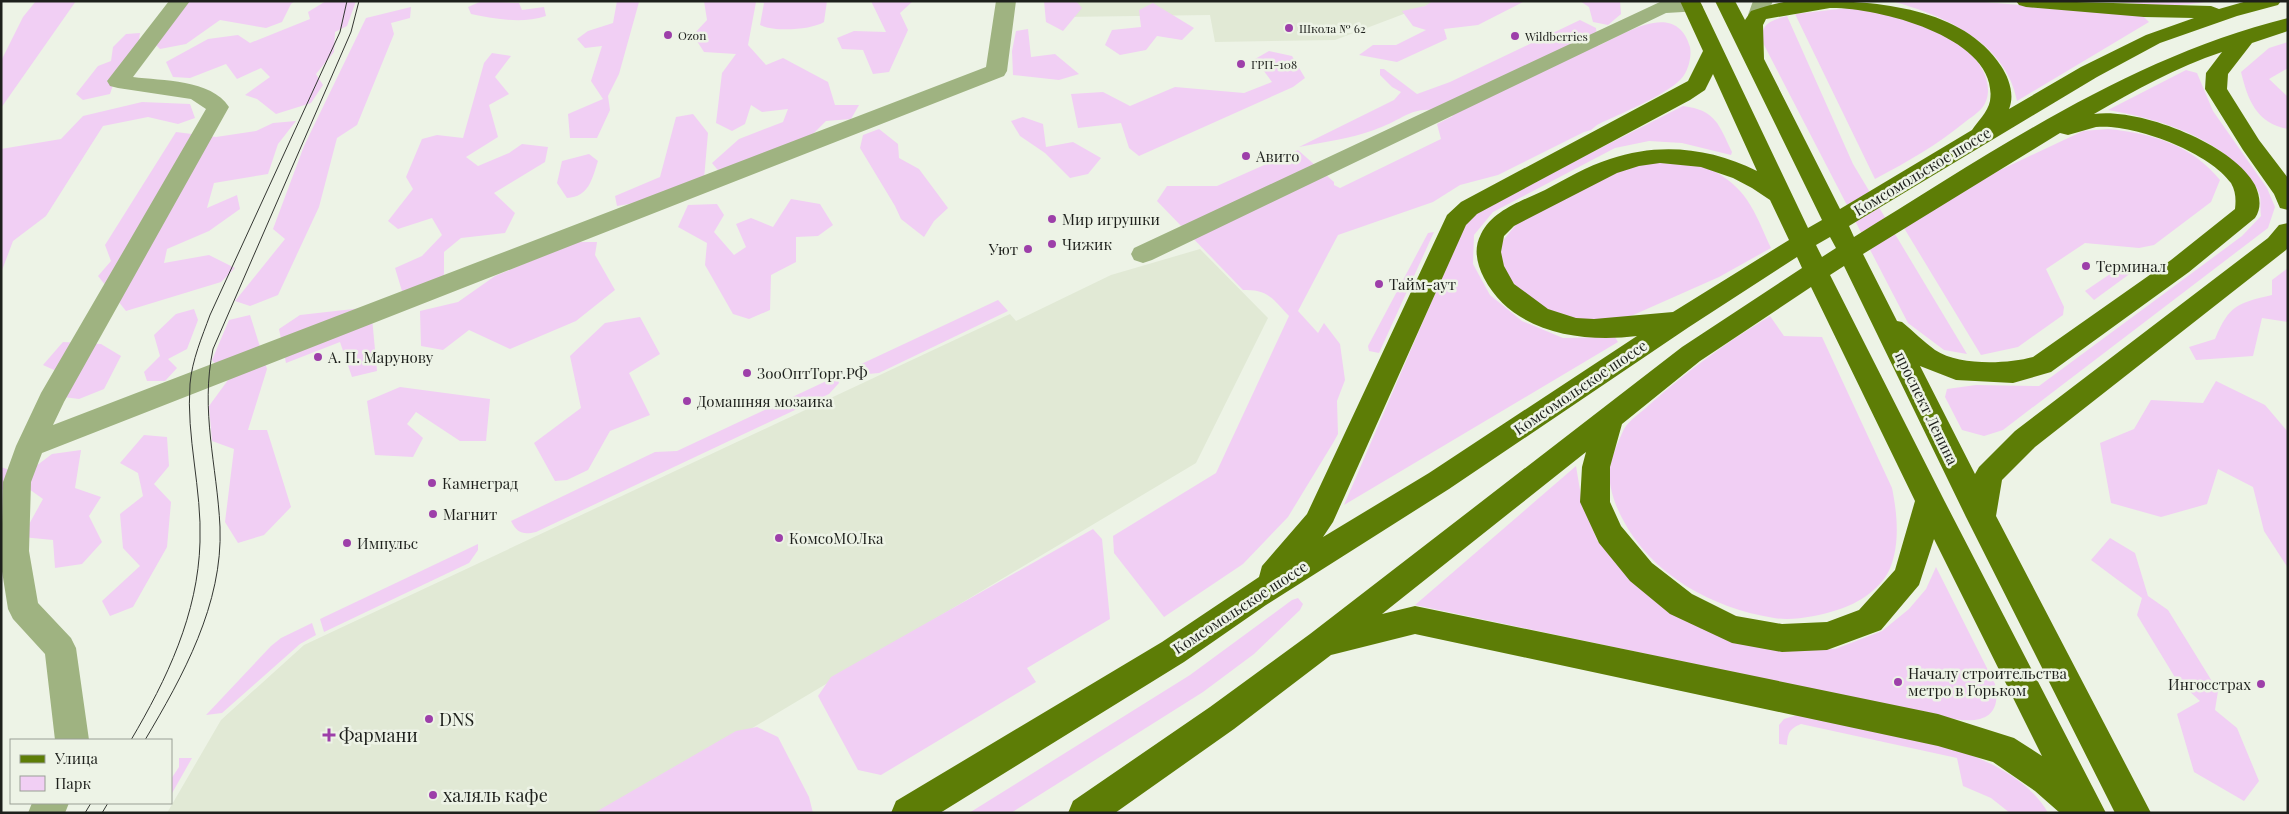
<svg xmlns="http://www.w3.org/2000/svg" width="2289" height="814" font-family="'Playfair Display',serif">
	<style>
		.built { fill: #e1e9d5 }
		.green { fill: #f1cff4 }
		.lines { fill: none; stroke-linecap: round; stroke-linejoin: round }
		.minor { fill: #9fb381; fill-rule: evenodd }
		.major { fill: #5d7d06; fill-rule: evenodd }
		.tram { stroke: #333631; stroke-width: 1 }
		.poi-dot { fill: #9d3fa9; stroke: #edf3e6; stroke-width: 2 }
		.labels { text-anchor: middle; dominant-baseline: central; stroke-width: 5; stroke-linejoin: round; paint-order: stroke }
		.far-poi-label { font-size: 12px; fill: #1e201c; stroke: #edf3e6; text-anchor: start }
		.poi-label { font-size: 15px; fill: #1e201c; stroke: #edf3e6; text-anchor: start }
		.street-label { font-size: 15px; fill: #1e201c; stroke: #edf3e6 }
		.near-poi-label { font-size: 18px; fill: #1e201c; stroke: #edf3e6; text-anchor: start }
	</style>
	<rect width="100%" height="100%" fill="#edf3e6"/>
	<g class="built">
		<path d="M1063 1H1438L1335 40 1215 42 1210 15 1062 17Z"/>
		<path d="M1200 249 1268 318 1196 463 610 813H167L221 720 304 645 1010 314 1016 321 1111 275Z"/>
	</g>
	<g class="green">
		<path d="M36 1H76L1 108V61L23 17Z"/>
		<path d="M170 1H295L291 4 282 22 266 28 220 20 186 44 160 49 151 40Z"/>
		<path d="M326 1H356L347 26 335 32 334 52 316 74 323 85 311 103 276 114 257 99 245 95 270 77 261 68 237 79 226 64 190 78 173 77 166 62 208 39 238 35 250 43 310 19 308 12Z"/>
		<path d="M482 1 519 3 522 10 544 7 546 16C521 24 497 19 471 14L468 7Z"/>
		<path d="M617 1 639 2 619 74 608 96 610 110 597 138H570L568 114 603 99 591 81 602 46 585 48 577 39 588 31 613 23Z"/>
		<path d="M704 1H827L824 22C811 30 774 32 760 25L764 3 756 2 748 45 766 65 783 58 828 82 835 105H859L851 119 826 121 809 138 721 174 712 163 739 139 783 122 788 109 762 112 751 105 745 124 732 131 716 123 722 73 736 54 704 52 693 35 707 20Z"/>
		<path d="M871 1H913L900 13 908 30 889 72 873 74 863 50 842 49 837 38 854 31 886 32Z"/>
		<path d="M1044 1H1076L1082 8 1063 31 1046 22Z"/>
		<path d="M1433 1H1525L1478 25 1444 29 1447 39 1397 62 1359 55 1373 45H1396L1426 30 1413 26 1402 11 1425 6Z"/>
		<path d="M1580 1H1620L1621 14 1608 25 1593 22 1589 7Z"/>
		<path d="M1891 1H1973L2136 15 2143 16 2149 22 2017 101C2006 42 1943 15 1891 1Z"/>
		<path d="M2107 1H2210C2175 9 2141 4 2107 1Z"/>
		<path d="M1153 3 1194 28 1182 40 1157 36 1146 50 1120 55 1105 45 1112 30 1141 27 1139 10Z"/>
		<path d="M411 7 410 18 391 23 394 34 357 125 337 138 319 207 278 295 250 306 235 301 285 239 273 229 304 146 366 18Z"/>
		<path d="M1848 8C1891 13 1968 30 1985 75 1989 86 1990 98 1982 108 1978 113 1970 118 1965 122 1937 145 1907 162 1875 179L1795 14Z"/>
		<path d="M1787 16 1853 164 1967 354 1944 350 1908 323 1763 43C1759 24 1771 20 1787 16Z"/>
		<path d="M1580 20 1596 28 1598 46C1628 32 1676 0 1690 47 1692 57 1688 72 1681 79 1665 96 1619 114 1597 125L1591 130 1584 132 1498 175 1460 185 1433 202 1338 235 1298 311 1318 333 1324 323 1340 344 1345 380 1337 401 1338 434 1333 443 1288 517 1243 564 1164 617 1114 553 1113 536 1216 473 1289 316C1273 299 1268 289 1243 290L1157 201 1167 186H1217L1298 150 1334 182V185L1340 188 1441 139 1437 124 1453 116C1415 100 1407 119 1374 130 1350 139 1323 142 1299 147L1394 100 1401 92 1392 87 1380 75V69H1384L1417 94 1450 82Z"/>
		<path d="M1028 29 1031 57 1055 54 1079 74 1059 80 1013 75 1012 51 1016 31Z"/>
		<path d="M140 33 137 55 120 64 110 94 83 100 76 94 98 66 111 61 113 47 126 34Z"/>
		<path d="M2288 42V68L2269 79 2288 97V129C2256 123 2248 100 2241 72L2269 48Z"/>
		<path d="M1269 51 1292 56 1305 78 1293 87 1139 156 1129 148 1121 123 1078 128 1071 94 1103 92 1130 106 1175 87 1244 93 1272 82 1255 59Z"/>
		<path d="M492 53 511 56 495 77 509 94 489 105 498 137 466 157 478 166 509 153 522 144 548 147 545 162 494 193 515 213 505 233 461 238 444 252V282L424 291H402L395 268 422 256 442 235 432 218 398 229 388 221 413 189 406 177 422 139 437 135 463 138 484 63Z"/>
		<path d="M2186 70 2197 73 2213 111 2267 188 2275 207 2268 228 2003 430 1984 436 1962 430 1945 397 1947 389 1976 385 2039 386 2242 236 2261 216C2260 210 2261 202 2260 196 2257 185 2248 176 2241 168 2204 132 2156 119 2108 110Z"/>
		<path d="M142 102 190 104 195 118 178 124 148 117 103 126 46 216 13 241 1 273V149L61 139 83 116Z"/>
		<path d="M1683 106C1716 110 1719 125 1732 152L1731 155 1682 143 1649 141 1615 148 1493 212 1474 235 1473 264 1490 295 1522 321 1563 338 1615 337 1618 342 1344 505 1465 224 1481 209Z"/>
		<path d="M693 114 708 133 704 179 659 199 617 206 615 196 660 177 676 117Z"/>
		<path d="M1023 117 1043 124 1046 147 1073 142 1101 158 1088 174 1070 178 1045 153 1020 136 1011 121Z"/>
		<path d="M296 121 278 144 268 174 214 183 207 208 237 195 240 209 209 231 167 249 164 263 209 255 235 268 221 282 126 311 98 276 111 261 105 245 176 132 216 137 256 131 273 123Z"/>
		<path d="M879 129 898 144 899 158 919 169 948 208 934 221 924 237 901 219 895 206 860 148 863 135Z"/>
		<path d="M2108 129C2151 133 2192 145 2220 180L2211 202 2154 245 2139 248 2085 243 2046 269 2064 307 2063 315 2018 347 1981 355 1904 228 1998 171 2083 131Z"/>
		<path d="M589 154 598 161C592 179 589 197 567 198L557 183 562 161Z"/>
		<path d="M1638 161 1707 167C1748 188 1753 209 1771 248L1719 277 1622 320H1574L1539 308 1513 288 1500 264 1502 242 1518 222Z"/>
		<path d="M791 199 820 204 833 225 818 236 796 237V262L771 275 770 310 749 319 733 314 705 265 707 243 678 227 688 205 717 204 724 215 714 232 734 255 746 247 736 224 751 218 773 227Z"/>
		<path d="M1434 232 1379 353 1369 351 1368 346 1428 233Z"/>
		<path d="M577 242H597L595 255 615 290 576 321 510 349 469 330 443 350 421 346 420 311 458 302 495 276Z"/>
		<path d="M2122 266 2135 270 2094 300 2085 291Z"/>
		<path d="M2288 268V322L2262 318 2253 356 2196 360 2189 347 2215 339C2229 305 2238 303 2272 295V280Z"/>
		<path d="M998 300 1008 311 879 373 868 374 857 366Z"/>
		<path d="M371 307 377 371 352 377 340 342 286 363 279 329 300 315Z"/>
		<path d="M194 309 198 320 187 349 168 359 177 368 165 381H147L144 372 160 356 154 335 176 314Z"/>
		<path d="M250 315 267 369 248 430H267L291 507 264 535 238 543 225 522 234 449 212 441 209 406 228 380 212 360 229 320Z"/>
		<path d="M1770 316 1784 336 1822 337 1892 488C1897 512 1900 542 1891 566 1883 588 1858 604 1837 610 1818 616 1794 621 1774 618 1712 608 1651 575 1622 518 1615 505 1607 483 1610 467 1612 455 1619 440 1624 429 1629 420 1642 412 1649 405 1687 371 1727 342 1770 316Z"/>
		<path d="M640 317 660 354 629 373 650 415 610 431 588 470 567 480 555 481 534 443 581 408 570 356 605 323Z"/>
		<path d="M63 342 101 344 121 356 104 389 79 399 56 396 65 375 43 365Z"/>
		<path d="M837 376 839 383 829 394 536 532C523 535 517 533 511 521L655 452 677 451Z"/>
		<path d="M2216 381 2265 405 2288 432V568L2264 531 2253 487 2218 469 2207 504 2161 517 2111 503 2100 443 2134 429 2151 400 2203 403Z"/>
		<path d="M400 387 490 399 486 441H460L416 412 407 424 423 438 413 457 375 455 367 401Z"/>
		<path d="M144 435 167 437 169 466 154 484 171 502 167 547 133 607 110 616 102 601 140 566 123 548 120 514 143 496 138 473 120 463Z"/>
		<path d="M81 450 75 488 101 497 89 516 102 542 82 564 55 568 53 540 22 537 43 499 22 484 1 490V467L24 475 52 454Z"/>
		<path d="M1576 466 1582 502 1597 540 1630 579 1786 649H1835L1882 631 1909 609 1926 589 1936 567 1995 684C2002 716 1983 724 1954 719L1415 605Z"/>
		<path d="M1093 529 1102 539 1110 619 1027 668 1036 682 881 775 858 770 818 696 831 677Z"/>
		<path d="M2110 538 2135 553 2148 596 2168 610 2218 691 2215 710 2237 728 2259 781 2244 801 2194 772 2177 714 2200 701 2176 679 2137 615 2142 598 2091 560Z"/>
		<path d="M478 544V550L469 563 324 632 320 619Z"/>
		<path d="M1298 598 1303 604 1300 610 1254 654 1203 692 1011 813H969L1190 675 1292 600Z"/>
		<path d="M312 623 316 635 300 644 222 713 206 715 271 646 281 638Z"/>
		<path d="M1800 714C1871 729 2010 744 2048 813H2010L1991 798 1963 786 1957 758 1801 724C1789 729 1788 733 1787 745L1779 744V725L1784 719Z"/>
		<path d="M757 727 778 737 809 797 813 813H594L736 731Z"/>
		<path d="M179 758H192L171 795V779L179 767Z"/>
	</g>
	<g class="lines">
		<g class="minor">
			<path d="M169 1H190L133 77C162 81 211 79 229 107L64 402 53 425 986 67 996 1H1016L1007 71 1004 76 42 453 31 482 29 551 38 603 71 638 76 648 89 740H55L45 654 13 619 8 609 1 565 3 482 16 446 41 393 206 109 191 99 118 88 110 86 107 81Z"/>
			<path d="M1662 1 1700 3 1703 7 1700 11 1666 13 1152 260 1143 263 1134 260 1131 254 1134 248Z"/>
			<path d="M1753 1H1773L1765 19 1758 21 1751 19 1748 15Z"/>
			<path d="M32 803H69L65 813H28Z"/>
		</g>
		<path class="major" d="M1680 1H1700L1808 228 1822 220 1715 1H1735L1745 20 1751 11C1764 7 1778 2 1792 1 1861 0 1959 2 2001 66 2009 78 2015 95 2009 109L2081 67 2146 35 2194 18 2144 17 2026 7 2019 5 2016 1C2081 1 2146 5 2211 6L2219 9 2247 1H2281L2278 5 2237 16 2160 43 2097 77 1849 226 1854 237C1992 152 2130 57 2288 18V31L2252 43 2228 74 2227 89 2259 140 2288 178V210L2280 208 2274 194 2243 150 2205 89 2206 73 2222 52C2176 67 2136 90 2094 114 2138 107 2234 144 2255 185 2260 196 2262 208 2255 218L2189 272 2051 372 2013 383 1956 380 1920 366 1975 474 1979 467 2015 431 2268 238 2279 225 2288 223V248L2286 250 2035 447 2002 480 1996 516 2151 813H2115L1966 517 1844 266 1830 275 1945 502 2106 813H2060L2035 791 1993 762 1938 746 1415 634 1331 655 1234 729 1115 813H1068L1073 801 1210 707 1310 634 1682 347 1802 268 1797 257 1689 327 1449 489 1266 605 1184 662 940 813H891L896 801 1162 642 1259 577 1262 566 1307 514 1447 215 1461 202 1688 81 1703 51ZM1830 8C1876 7 2000 37 1990 101 1988 112 1977 122 1972 130L1840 209 1764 59 1763 25 1766 19ZM1713 74 1757 171C1711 148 1660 142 1610 159 1587 166 1566 179 1545 190 1522 201 1493 210 1481 234 1473 249 1477 264 1484 278 1513 333 1581 343 1637 336L1429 473 1323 537 1333 522 1466 225 1477 214 1690 100 1705 90ZM2096 127C2133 123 2209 152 2231 183 2236 192 2236 200 2235 209L2171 260 2033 357C2007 364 1959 366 1935 350 1924 342 1913 331 1902 322L1897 321 1863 254 2060 133 2068 135ZM1660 163 1701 167 1733 178 1752 188 1770 200 1789 240 1673 312 1594 319 1576 318 1548 309 1514 284 1504 266 1501 252 1504 236 1514 226 1617 173 1639 166ZM1830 237 1836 248 1822 257 1816 245ZM1811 287 1915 501 1895 570 1859 610 1827 622 1782 624 1736 616 1692 594 1652 563 1621 526 1610 502V467L1622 424 1700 361ZM1586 452 1582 467 1580 502 1599 543 1630 581 1670 614 1732 643 1782 652 1827 650 1881 630 1919 585 1934 539 2042 756 2014 738 1938 714 1415 606 1382 614Z"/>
		<g class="tram">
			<path d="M131 740C167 679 198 614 200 542 202 489 186 437 190 384 192 360 202 337 210 315L340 32 347 1"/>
			<path d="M145 740C183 676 223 604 220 527 217 465 200 411 213 349L351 32 359 1"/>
			<path d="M85 813 91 803"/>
			<path d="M102 813 108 803"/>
		</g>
	</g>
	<g class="poi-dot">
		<circle cx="1289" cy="28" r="5"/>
		<circle cx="668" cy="35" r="5"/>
		<circle cx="1515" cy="36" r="5"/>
		<circle cx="1241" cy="64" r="5"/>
		<circle cx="1246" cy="156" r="5"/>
		<circle cx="1052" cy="219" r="5"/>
		<circle cx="1052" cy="244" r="5"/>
		<circle cx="1028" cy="249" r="5"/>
		<circle cx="2086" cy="266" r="5"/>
		<circle cx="1379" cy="284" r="5"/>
		<circle cx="318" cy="357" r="5"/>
		<circle cx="747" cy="373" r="5"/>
		<circle cx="687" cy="401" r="5"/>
		<circle cx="432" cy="483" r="5"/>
		<circle cx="433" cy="514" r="5"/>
		<circle cx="779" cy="538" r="5"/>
		<circle cx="347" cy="543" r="5"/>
		<circle cx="1898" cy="682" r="5"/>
		<circle cx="2261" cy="684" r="5"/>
		<circle cx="429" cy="719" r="5"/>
		<path d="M326.5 727.5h5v5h5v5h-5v5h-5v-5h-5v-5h5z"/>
		<circle cx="433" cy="795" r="5"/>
	</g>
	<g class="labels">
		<g class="far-poi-label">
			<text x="1299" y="28">Школа № 62</text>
			<text x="678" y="35">Ozon</text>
			<text x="1525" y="36">Wildberries</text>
			<text x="1251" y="64">ГРП-108</text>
		</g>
		<g class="poi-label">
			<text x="1256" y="156">Авито</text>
			<text x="1062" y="219">Мир игрушки</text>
			<text x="1062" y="244">Чижик</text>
			<text x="1018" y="249" text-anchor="end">Уют</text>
			<text x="2096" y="266">Терминал</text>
			<text x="1389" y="284">Тайм-аут</text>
			<text x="328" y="357">А. П. Марунову</text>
			<text x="757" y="373">ЗооОптТорг.РФ</text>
			<text x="697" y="401">Домашняя мозаика</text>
			<text x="442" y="483">Камнеград</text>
			<text x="443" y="514">Магнит</text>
			<text x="789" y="538">КомсоМОЛка</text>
			<text x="357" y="543">Импульс</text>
			<text x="1908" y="673">Началу строительства<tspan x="1908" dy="17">метро в Горьком</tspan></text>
			<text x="2251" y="684" text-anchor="end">Ингосстрах</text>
		</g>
		<g class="street-label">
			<text transform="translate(1922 171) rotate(-31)">Комсомольское шоссе</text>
			<text transform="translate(1580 387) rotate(-34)">Комсомольское шоссе</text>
			<text transform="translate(1927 408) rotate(64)">проспект Ленина</text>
			<text transform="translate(1240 607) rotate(-33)">Комсомольское шоссе</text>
		</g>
		<g class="near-poi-label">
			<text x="439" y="719">DNS</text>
			<text x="339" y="735">Фармани</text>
			<text x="443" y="795">халяль кафе</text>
		</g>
	</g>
	<rect width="2289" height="814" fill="none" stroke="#1e201c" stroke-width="5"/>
	<rect x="10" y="739" width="162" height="65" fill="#edf3e6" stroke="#9a9f95"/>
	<rect x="20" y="755" width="25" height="8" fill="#5d7d06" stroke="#9a9f95"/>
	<text x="55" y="764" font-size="15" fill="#1e201c">Улица</text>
	<rect x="20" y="776" width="25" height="15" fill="#f1cff4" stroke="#9a9f95"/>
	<text x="55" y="789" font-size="15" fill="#1e201c">Парк</text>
</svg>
